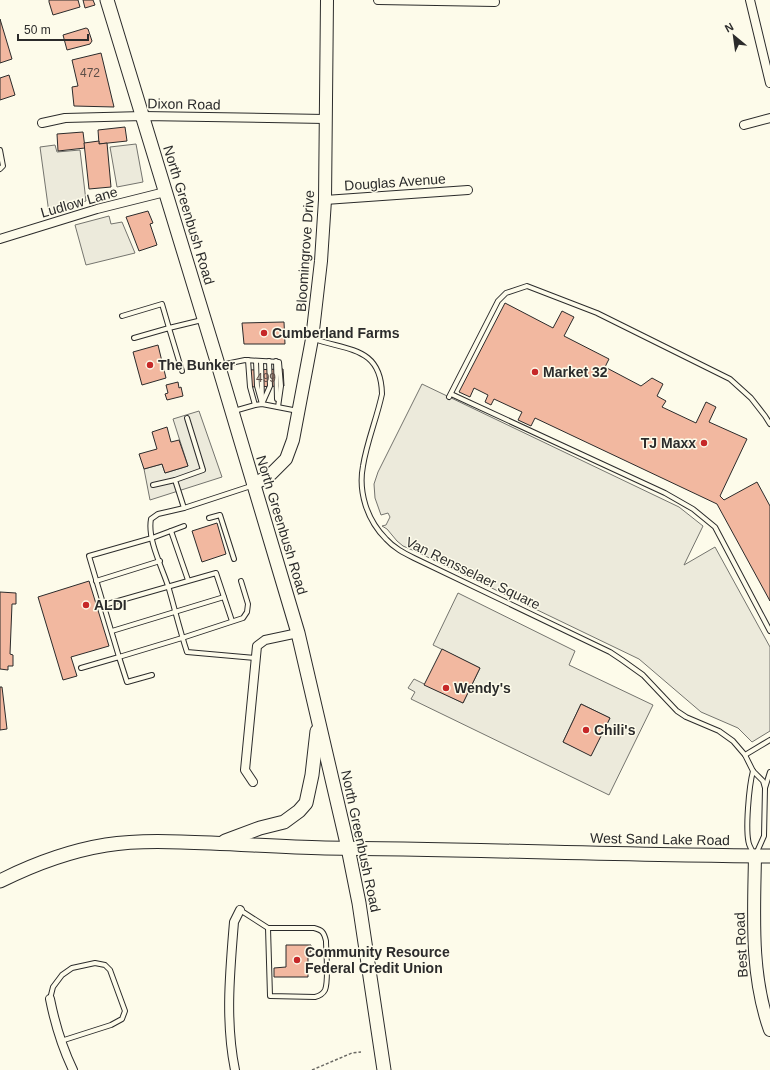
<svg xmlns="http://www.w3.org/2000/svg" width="770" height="1070" font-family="Arial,sans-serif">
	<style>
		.parking { fill: #eceadb; stroke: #74746e; fill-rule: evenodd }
		.building { fill: #f2b8a0; stroke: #2b2b2b }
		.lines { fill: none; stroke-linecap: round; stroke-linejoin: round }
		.lane-casing { stroke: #2b2b2b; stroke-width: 6 }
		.street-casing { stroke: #2b2b2b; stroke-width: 10 }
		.secondary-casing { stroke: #2b2b2b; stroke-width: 14 }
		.primary-casing { stroke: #2b2b2b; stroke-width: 15 }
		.path { stroke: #6a6964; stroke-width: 1.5; stroke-dasharray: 3 2; stroke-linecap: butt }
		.lane { stroke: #fdfbea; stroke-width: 4 }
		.street { stroke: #fdfbea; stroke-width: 8 }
		.secondary { stroke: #fdfbea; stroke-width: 12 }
		.primary { stroke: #fdfbea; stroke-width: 13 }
		.poi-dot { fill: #c62828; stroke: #fdfbea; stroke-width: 1.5 }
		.labels { text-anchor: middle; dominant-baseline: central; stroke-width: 3; stroke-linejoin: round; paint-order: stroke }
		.number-label { font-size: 12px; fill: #5d4e48 }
		.street-label { font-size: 14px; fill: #2b2b2b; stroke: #fdfbea }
		.poi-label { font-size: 14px; font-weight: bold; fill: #2b2b2b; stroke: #fdfbea; text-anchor: start }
	</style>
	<rect width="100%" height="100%" fill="#fdfbea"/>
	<g class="parking">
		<path d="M136 144 143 182 117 187 110 147Z"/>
		<path d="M55 145 57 152 80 150 86 201 49 213 40 147Z"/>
		<path d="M109 216 111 224 122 222 135 253 86 265 75 225Z"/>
		<path d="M422 384 679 507 703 526 684 565 715 547 770 647V731L752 742 738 728 701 712 639 659 417 552 403 546 397 541 387 529 382 526 386 525 390 517 388 513 381 515 375 498 374 484 378 472Z"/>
		<path d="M199 411 222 477 150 500 144 469 162 464 165 473 188 466 173 419Z"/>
		<path d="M458 593 575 651 569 665 653 705 609 795 411 699 415 692 408 688 414 679 463 703 480 668 433 645ZM581 704 610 718 591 755 563 742Z"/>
	</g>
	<g class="building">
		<path d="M49 0H78L80 7 53 15 49 2Z"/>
		<path d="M83 0H93L95 5 85 8Z"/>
		<path d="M0 19 12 59 0 63Z"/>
		<path d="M86 28 88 29 92 41 90 44 67 50 63 35Z"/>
		<path d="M101 53 114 107 74 106 72 87 78 86 72 60Z"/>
		<path d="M9 75 15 95 0 100V78Z"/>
		<path d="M125 127 127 141 99 144 98 130Z"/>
		<path d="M83 132 85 148 58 151 57 134Z"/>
		<path d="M99 141V144L107 143 111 187 89 189 84 143Z"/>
		<path d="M148 211 153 223 150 224 157 245 139 251 126 217Z"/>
		<path d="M505 303 553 328 562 311 574 317 564 336 609 359 605 367 641 386 652 378 663 384 657 396 666 401 662 407 696 423 706 402 716 407 709 422 747 439 720 496 724 500 757 482 770 506V601L717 504 535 418 531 426 518 420 522 412 494 399 491 405 485 402 488 395 474 388 470 397 459 392Z"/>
		<path d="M284 322 285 344H244L242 323Z"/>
		<path d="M158 345 166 378 142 385 133 352Z"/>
		<path d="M283 369 284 386 249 387 248 370Z"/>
		<path d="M178 382 179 388 181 387 183 396 167 400 165 394 168 393 166 385Z"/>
		<path d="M167 427 171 442 179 440 188 466 165 473 162 464 144 469 139 454 157 449 152 432Z"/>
		<path d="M217 523 226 554 202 562 192 531Z"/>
		<path d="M89 581 109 646 71 657 77 676 63 680 38 597Z"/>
		<path d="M0 592 16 593V604H12L10 654 13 655V666H8V670L0 669Z"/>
		<path d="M442 649 480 668 463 703 424 685Z"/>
		<path d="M0 687H2L7 729 0 730Z"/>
		<path d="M581 704 610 718 591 756 563 742Z"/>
		<path d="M286 945H311V952H308V977H274V968L286 967Z"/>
	</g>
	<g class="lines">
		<g class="lane-casing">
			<g id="lane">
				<path d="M0 150 3 166 0 169"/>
				<path d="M122 316 162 304 169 328 202 320"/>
				<path d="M134 338 169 328 182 371"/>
				<path d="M314 339C349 351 381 347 382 394 377 418 367 441 363 466 358 492 367 520 386 539 394 548 404 553 414 558L610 652 622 660 643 675 677 711 686 717 719 731 733 741 745 755 753 771 763 781 765 788 764 836 756 854"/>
				<path d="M248 360 250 387 255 405"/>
				<path d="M256 361 257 386 262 404"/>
				<path d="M261 361 262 400"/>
				<path d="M276 361 277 399"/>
				<path d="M221 365 245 360 279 362 281 386 278 407"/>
				<path d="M451 394 665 493 693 509 715 527 770 631"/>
				<path d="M449 397 498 301 506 293 527 286 597 313 730 379 751 398 765 416 770 424"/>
				<path d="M262 404 270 386 269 361"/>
				<path d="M234 411 255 405 262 404 298 411"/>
				<path d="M153 485 175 480"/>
				<path d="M251 486 184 508 158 514 151 519C147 540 163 569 169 589 175 610 180 631 187 652L255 658"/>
				<path d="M184 508 175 480 203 470 187 418"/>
				<path d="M209 518 220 515 234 559"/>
				<path d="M184 526 152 538 89 556 119 657 182 638 243 618 247 612 248 604 241 581"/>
				<path d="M171 531 188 580"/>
				<path d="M96 581 160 561"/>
				<path d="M104 605 216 573 232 621"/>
				<path d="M112 631 224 597"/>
				<path d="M81 668 119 657 127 682 152 675"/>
				<path d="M745 755 770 740"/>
				<path d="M753 771C749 786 745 830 749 844 750 847 752 850 753 853"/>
				<path d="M765 788 770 772"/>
				<path d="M240 910 268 928 270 996 315 997C319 996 323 994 325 990 329 981 326 951 326 941 324 932 322 930 314 928H268"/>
				<path d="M50 999 53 987 62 975 72 968 95 963 105 965 110 970 125 1011 122 1019 111 1025 61 1041"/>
			</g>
		</g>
		<g class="street-casing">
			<g id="street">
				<path d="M378 0 495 2"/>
				<path d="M750 0 770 83"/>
				<path d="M42 123 65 118 143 116 325 119"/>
				<path d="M744 125 770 118"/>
				<path d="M325 200 468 190"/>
				<path d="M0 239 97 209 165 192"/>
				<path d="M253 782 245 770 257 646 265 640 298 633"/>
				<path d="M50 999C55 1024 62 1047 73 1070"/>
				<path d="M235 1070C225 1021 230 971 234 922L240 910"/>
			</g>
		</g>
		<g class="secondary-casing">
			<g id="secondary">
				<path d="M253 485 271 474 286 459 293 440 312 339 321 261 325 200 327 0"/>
				<path d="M755 856C754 914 750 974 770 1030"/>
			</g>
		</g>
		<g class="primary-casing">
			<g id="primary">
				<path d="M107 0 220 371 298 633 348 848 359 903 384 1070"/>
				<path d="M225 841 260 828 284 822 299 811 306 803 312 775 317 731"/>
				<path d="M0 881C34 864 69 851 106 845 131 841 156 841 181 842 229 843 277 847 325 848 473 849 622 855 770 856"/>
			</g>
		</g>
		<path class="path" d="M312 1070 352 1053 361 1052"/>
		<use href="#lane" class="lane"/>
		<use href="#street" class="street"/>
		<use href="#secondary" class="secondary"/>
		<use href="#primary" class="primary"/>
	</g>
	<g class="poi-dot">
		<circle cx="264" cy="333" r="4"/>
		<circle cx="150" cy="365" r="4"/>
		<circle cx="535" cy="372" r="4"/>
		<circle cx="704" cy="443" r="4"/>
		<circle cx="86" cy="605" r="4"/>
		<circle cx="446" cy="688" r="4"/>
		<circle cx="586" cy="730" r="4"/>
		<circle cx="297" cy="960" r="4"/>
	</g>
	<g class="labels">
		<g class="number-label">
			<text x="90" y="73">472</text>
			<text x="266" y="378">499</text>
		</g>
		<g class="street-label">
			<text transform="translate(184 104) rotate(1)">Dixon Road</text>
			<text transform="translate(395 182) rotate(-4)">Douglas Avenue</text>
			<text transform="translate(79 202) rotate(-16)">Ludlow Lane</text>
			<text transform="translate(189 215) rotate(73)">North Greenbush Road</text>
			<text transform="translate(305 251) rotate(-86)">Bloomingrove Drive</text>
			<text transform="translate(282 525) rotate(73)">North Greenbush Road</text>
			<text transform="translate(473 573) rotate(26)">Van Rensselaer Square</text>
			<text transform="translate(660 839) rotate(1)">West Sand Lake Road</text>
			<text transform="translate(361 841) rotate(78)">North Greenbush Road</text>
			<text transform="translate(741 945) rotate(-93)">Best Road</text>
		</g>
		<g class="poi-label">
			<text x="272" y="333">Cumberland Farms</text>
			<text x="158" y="365">The Bunker</text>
			<text x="543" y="372">Market 32</text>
			<text x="696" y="443" text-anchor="end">TJ Maxx</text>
			<text x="94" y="605">ALDI</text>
			<text x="454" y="688">Wendy's</text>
			<text x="594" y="730">Chili's</text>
			<text x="305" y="952">Community Resource<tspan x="305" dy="16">Federal Credit Union</tspan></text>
		</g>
	</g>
	<g transform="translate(734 36) rotate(331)" stroke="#fdfbea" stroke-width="3" paint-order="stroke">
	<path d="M0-3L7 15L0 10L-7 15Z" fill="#2b2b2b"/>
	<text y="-6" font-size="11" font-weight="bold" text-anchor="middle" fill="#2b2b2b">N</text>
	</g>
	<path d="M18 34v6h70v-6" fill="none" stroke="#2b2b2b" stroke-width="2"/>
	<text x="24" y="34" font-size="12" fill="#2b2b2b" stroke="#fdfbea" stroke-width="3" paint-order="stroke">50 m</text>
</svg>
